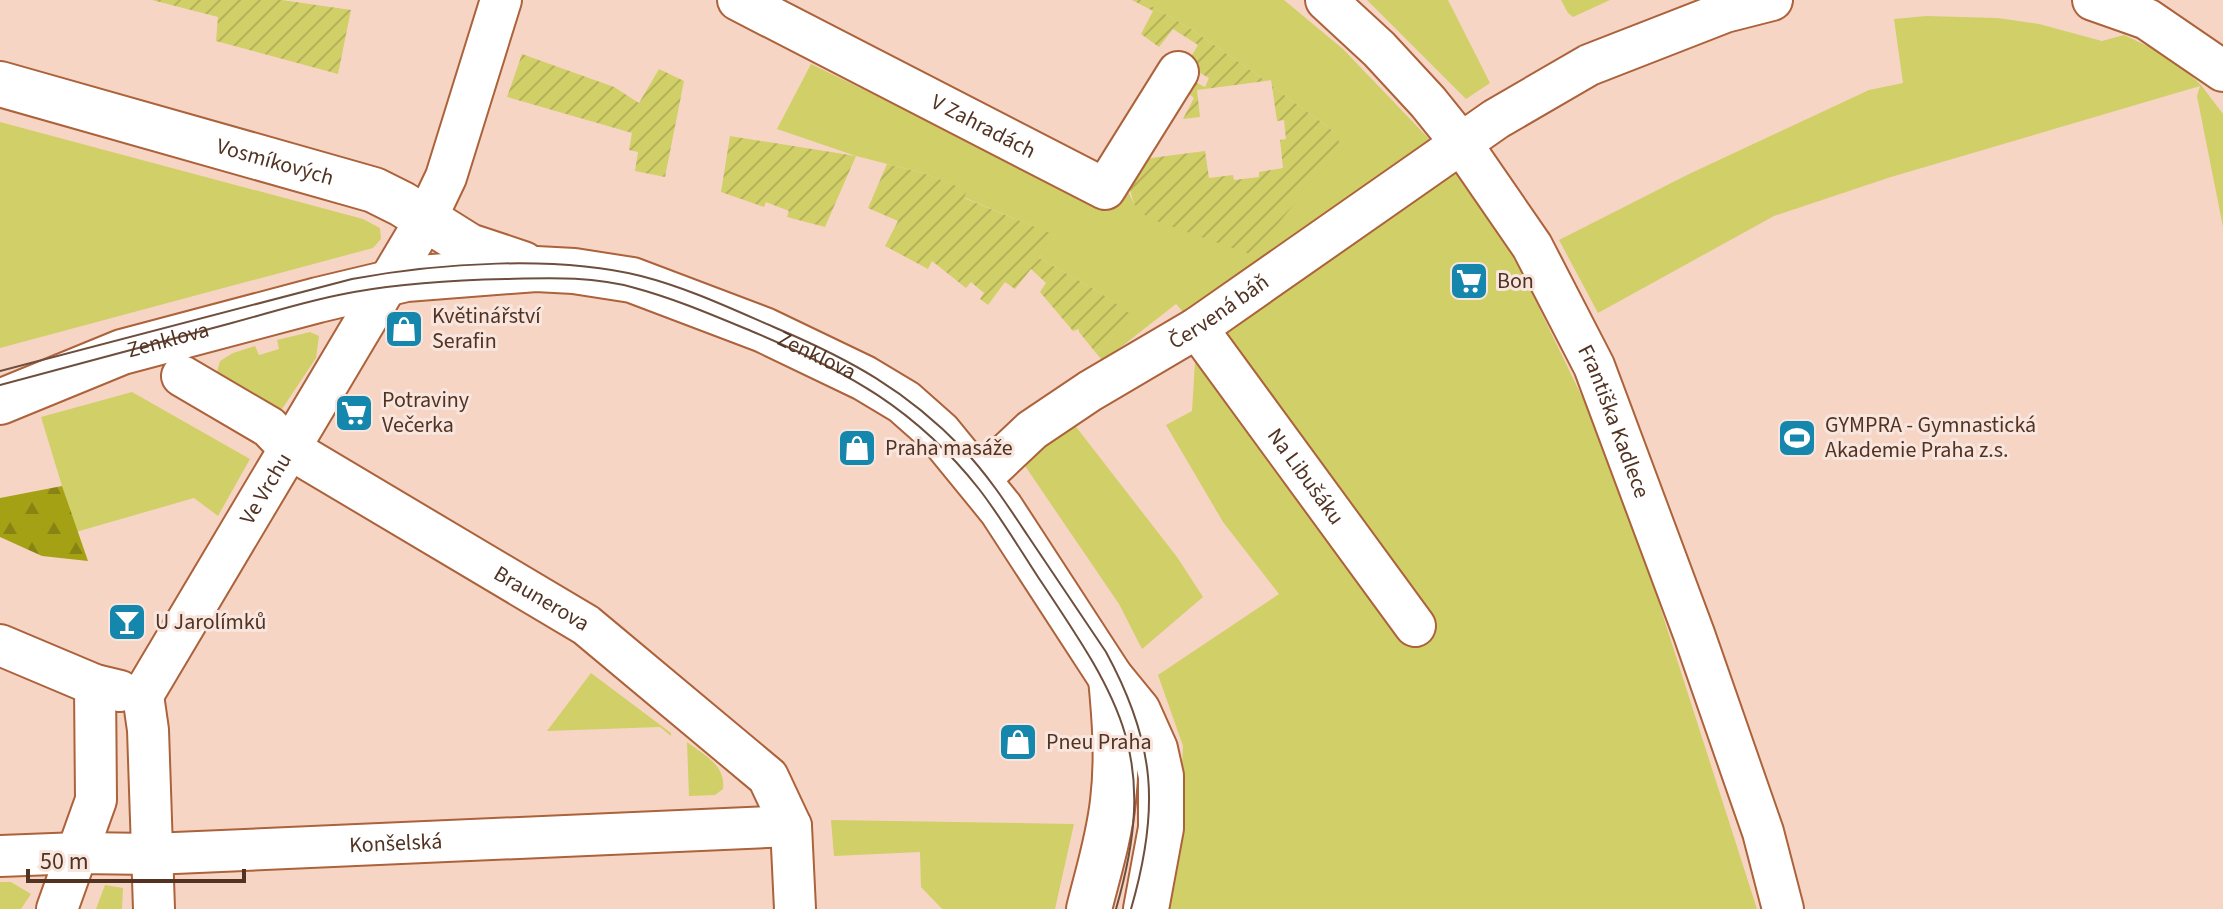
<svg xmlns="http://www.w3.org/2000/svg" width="2223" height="909" font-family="'Source Sans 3',sans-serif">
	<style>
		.green { fill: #d1cf68 }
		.forest { fill: url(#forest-firs) }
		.garden { fill: url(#garden-furrows) }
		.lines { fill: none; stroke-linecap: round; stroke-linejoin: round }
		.minor-casing { stroke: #ac623a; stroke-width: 44 }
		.major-casing { stroke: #ac623a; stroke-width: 48 }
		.minor { stroke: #fff; stroke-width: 40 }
		.major { stroke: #fff; stroke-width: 44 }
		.tram { stroke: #6e4e3d; stroke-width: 2 }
		.labels { text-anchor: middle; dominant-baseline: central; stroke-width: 6; stroke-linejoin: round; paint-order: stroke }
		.street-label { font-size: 22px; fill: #523221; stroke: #f8e6de }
		.poi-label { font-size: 22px; fill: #523221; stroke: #f8e6de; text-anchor: start }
	</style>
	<defs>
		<pattern id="forest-firs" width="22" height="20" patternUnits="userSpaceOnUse" patternTransform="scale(2)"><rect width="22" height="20" fill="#a4a115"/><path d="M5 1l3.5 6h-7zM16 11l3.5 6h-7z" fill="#888413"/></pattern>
		<pattern id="garden-furrows" width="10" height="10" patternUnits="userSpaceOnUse" patternTransform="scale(2)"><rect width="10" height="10" fill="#d1cf68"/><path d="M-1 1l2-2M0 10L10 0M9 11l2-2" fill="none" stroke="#b5b25a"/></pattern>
	</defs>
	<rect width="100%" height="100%" fill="#f7d5c5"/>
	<g class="green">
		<path d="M1141 0H1284L1343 49 1435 145 1514 256 1614 463 1757 909H1169L1177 865 1183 746 1158 675 1279 594 1223 522 1166 425 1192 411 1197 328 1176 304 1103 361 1096 353 1131 315 1099 292 1039 258 1054 235 963 197 966 190 923 173 856 156 777 129 811 64 1104 206 1129 193 1134 204 1252 255 1336 133 1272 86 1271 80 1266 81 1191 29Z"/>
		<path d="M1367 0H1448L1490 83 1466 99Z"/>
		<path d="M1561 0H1610L1573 17 1568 13Z"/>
		<path d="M1926 16 1998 18 2039 24 2102 41 2124 35 2171 57 2201 85 2223 114V227L2197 96 2200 86 1891 177 1774 216 1598 313 1559 240 1689 174 1869 90 1903 83 1894 19Z"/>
		<path d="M0 122 363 219 380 228 381 239 373 248 0 348Z"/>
		<path d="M310 332 319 336 316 358 280 412 222 379 217 372 220 361 233 353 255 346 259 355 279 349 277 340Z"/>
		<path d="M132 392 250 459 218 516 194 498 76 532 41 417Z"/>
		<path d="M1070 419 1177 557 1203 597 1142 649 1119 604 1021 460Z"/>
		<path d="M591 673 671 733V736L660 727 547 731Z"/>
		<path d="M687 742C704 755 726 765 723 789L715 795 689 796Z"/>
		<path d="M831 820 1074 824 1055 909H942L921 887 920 852 834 856Z"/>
		<path d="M0 882H11L31 894 21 909H0Z"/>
		<path d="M105 885 123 888 122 909H96Z"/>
	</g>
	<path class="forest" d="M62 486 88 561 42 556 0 537V498Z"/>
	<g class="garden">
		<path d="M152 0H282L351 10 338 74 216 41 218 17Z"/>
		<path d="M1132 0H1141L1191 29 1266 81 1197 90 1200 117 1183 119 1194 98 1184 90 1195 82 1205 87 1209 78 1186 65 1198 45 1173 29 1159 47 1141 34 1153 11Z"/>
		<path d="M522 54 614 87 639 103 659 69 684 81 665 177 635 171 638 152 629 150 632 133 507 97Z"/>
		<path d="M1272 86 1336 133 1341 148 1252 255 1148 218 1134 204 1129 186 1144 160 1151 158 1205 151 1209 178 1233 175 1234 180 1259 177V172L1283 168 1280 140 1286 139 1284 120 1277 121Z"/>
		<path d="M730 136 856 156 825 227 787 217 789 211 766 202 764 207 721 192Z"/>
		<path d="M887 164 923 173 967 190 964 198 1055 235 1039 258 1099 292 1132 315 1096 353 1079 332V329L1073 331 1040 292 1046 283 1031 269 1015 289 1005 282 988 305 980 299 984 293 971 282 966 288 932 261 928 269 885 246 898 221 868 208Z"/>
	</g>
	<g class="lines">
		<g class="minor-casing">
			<g id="minor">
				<path id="s1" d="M738 0 1105 189 1178 72"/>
				<path id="s2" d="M1326 0 1379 49 1428 102 1461 143 1532 246 1594 366 1694 634 1763 832 1783 909"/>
				<path d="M2093 0 2147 19 2223 71"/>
				<path id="s3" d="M1197 328 1415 626"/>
				<path id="s4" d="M182 376 269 427 290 449 586 625 768 777 791 826 795 909"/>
				<path id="s5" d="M979 480 1032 430 1090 391 1197 328 1496 119 1589 65 1725 12 1772 0"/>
				<path d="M0 645 95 685 120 691"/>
				<path id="s6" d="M143 695 426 219 446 177 501 0"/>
				<path d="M143 695 148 730 154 909"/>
				<path id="s7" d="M0 856 79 853 152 854 791 826"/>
				<path d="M57 909 96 800 95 685"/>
			</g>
		</g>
		<g class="major-casing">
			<g id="major">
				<path id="s8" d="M0 84 374 190 402 204 469 246 523 264"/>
				<path id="s9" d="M0 402 122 352 318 300 406 279 536 269 574 271 632 280 764 330 864 378 904 402 939 433 1001 509 1111 678 1138 711 1155 749 1161 776V828L1146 909"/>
				<path d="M1089 909C1098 873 1109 838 1113 801 1118 760 1115 719 1111 678"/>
			</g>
		</g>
		<use href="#minor" class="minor"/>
		<use href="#major" class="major"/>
		<g class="tram">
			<path d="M0 371 352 279C438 263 556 255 641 276 688 288 732 309 776 328 851 360 906 390 963 449 988 475 1008 506 1028 536 1054 575 1080 613 1106 652 1156 744 1160 809 1131 909"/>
			<path id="s10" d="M0 385C76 365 152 344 228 324 270 313 312 299 354 292 404 283 456 280 506 279 549 278 593 276 635 288 676 299 717 317 756 333 848 372 916 409 979 489 1000 516 1019 548 1038 577 1121 701 1160 757 1116 909"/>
		</g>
	</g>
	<defs>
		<g id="supermarket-square" transform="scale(2)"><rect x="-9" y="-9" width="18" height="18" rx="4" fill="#1586ac" stroke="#f8e6de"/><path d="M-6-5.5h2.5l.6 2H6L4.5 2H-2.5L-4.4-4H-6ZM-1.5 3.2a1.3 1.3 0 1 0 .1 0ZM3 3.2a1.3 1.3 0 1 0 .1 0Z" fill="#fff"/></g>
		<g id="shop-square" transform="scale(2)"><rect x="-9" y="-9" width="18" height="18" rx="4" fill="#1586ac" stroke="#f8e6de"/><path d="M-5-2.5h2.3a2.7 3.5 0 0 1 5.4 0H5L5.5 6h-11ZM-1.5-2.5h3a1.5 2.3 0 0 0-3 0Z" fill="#fff"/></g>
		<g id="stadium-square" transform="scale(2)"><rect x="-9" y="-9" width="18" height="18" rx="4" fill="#1586ac" stroke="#f8e6de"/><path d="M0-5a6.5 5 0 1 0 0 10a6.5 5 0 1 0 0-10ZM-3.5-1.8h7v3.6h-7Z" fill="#fff"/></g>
		<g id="bar-square" transform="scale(2)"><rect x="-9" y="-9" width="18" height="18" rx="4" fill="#1586ac" stroke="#f8e6de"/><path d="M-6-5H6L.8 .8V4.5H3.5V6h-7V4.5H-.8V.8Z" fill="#fff"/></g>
	</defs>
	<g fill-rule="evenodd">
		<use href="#supermarket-square" x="1469" y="281"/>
		<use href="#shop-square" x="404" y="329"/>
		<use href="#supermarket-square" x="354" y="413"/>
		<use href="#stadium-square" x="1797" y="438"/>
		<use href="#shop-square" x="857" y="448"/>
		<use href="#bar-square" x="127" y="622"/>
		<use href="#shop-square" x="1018" y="742"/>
	</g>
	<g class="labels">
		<g class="street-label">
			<text stroke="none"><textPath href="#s1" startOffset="276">V Zahradách</textPath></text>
			<text stroke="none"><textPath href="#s8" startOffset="286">Vosmíkových</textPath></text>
			<text stroke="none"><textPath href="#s5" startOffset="294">Červená báň</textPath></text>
			<text stroke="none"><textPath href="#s10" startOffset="174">Zenklova</textPath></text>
			<text stroke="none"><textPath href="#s9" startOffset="852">Zenklova</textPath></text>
			<text stroke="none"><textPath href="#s2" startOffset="516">Františka Kadlece</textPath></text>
			<text stroke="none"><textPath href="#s3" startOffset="184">Na Libušáku</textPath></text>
			<text stroke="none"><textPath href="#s6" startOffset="240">Ve Vrchu</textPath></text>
			<text stroke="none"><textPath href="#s4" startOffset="424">Braunerova</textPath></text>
			<text stroke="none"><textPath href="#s7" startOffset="396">Konšelská</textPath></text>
		</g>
		<g class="poi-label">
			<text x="1497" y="281">Bon</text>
			<text x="432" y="316">Květinářství<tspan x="432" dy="25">Serafin</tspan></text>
			<text x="382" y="400">Potraviny<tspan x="382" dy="25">Večerka</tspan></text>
			<text x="1825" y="425">GYMPRA - Gymnastická<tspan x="1825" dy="25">Akademie Praha z.s.</tspan></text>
			<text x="885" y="448">Praha masáže</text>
			<text x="155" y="622">U Jarolímků</text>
			<text x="1046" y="742">Pneu Praha</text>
		</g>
	</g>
	<path d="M28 869v12h216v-12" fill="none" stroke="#523221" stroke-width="4"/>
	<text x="40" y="869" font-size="24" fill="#523221" stroke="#f8e6de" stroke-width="6" paint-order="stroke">50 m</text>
</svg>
